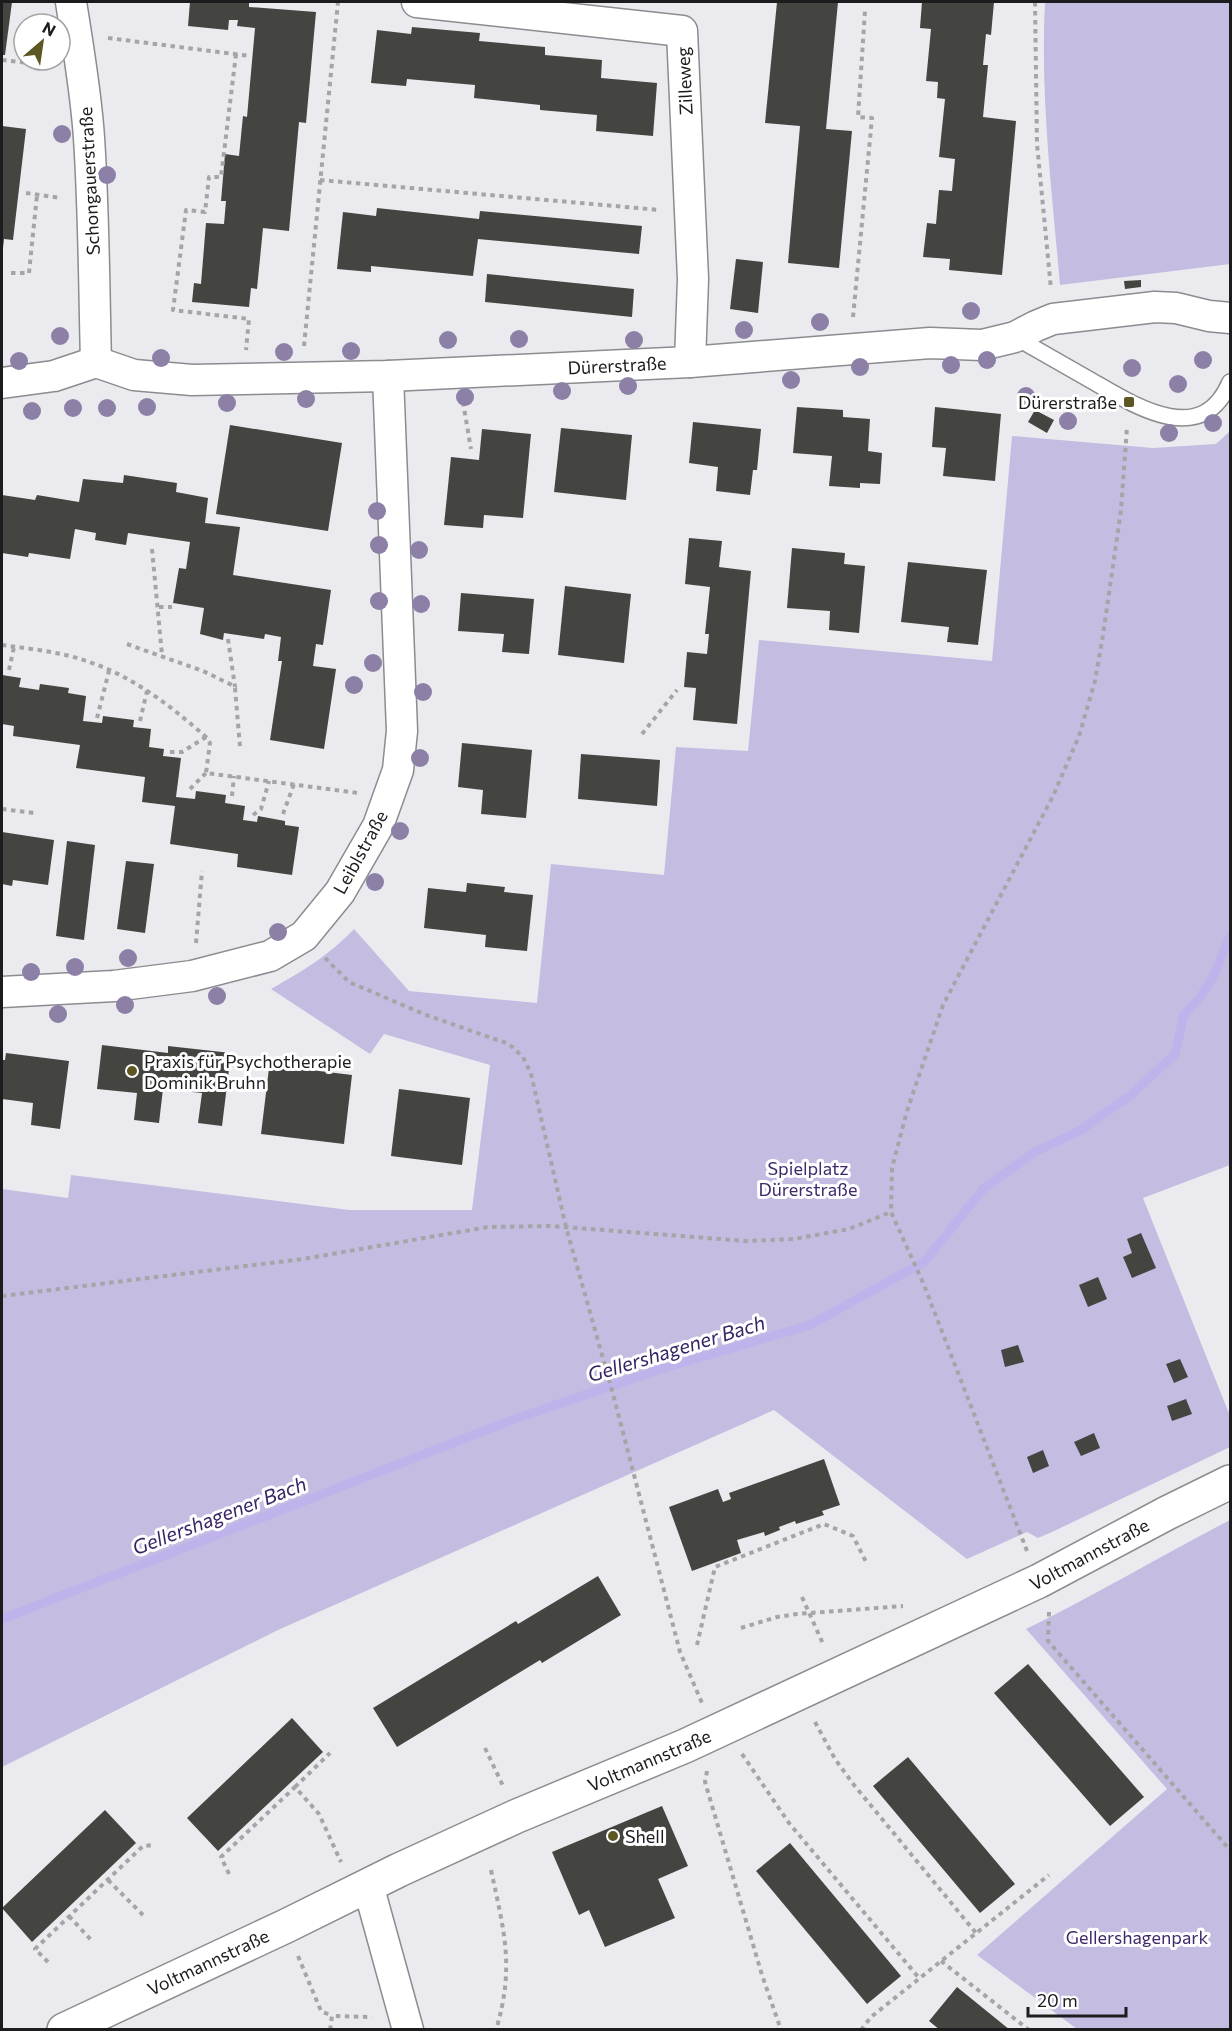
<svg xmlns="http://www.w3.org/2000/svg" width="1232" height="2031" font-family="Commissioner,sans-serif">
	<style>
		.green { fill: #c4bce1 }
		.lines { fill: none; stroke-linecap: round; stroke-linejoin: round }
		.stream { stroke: #c0b3ec; stroke-width: 9 }
		.building { fill: #444440 }
		.lane-casing { stroke: #8c8b8f; stroke-width: 18 }
		.street-casing { stroke: #8c8b8f; stroke-width: 33 }
		.secondary-casing { stroke: #8c8b8f; stroke-width: 36 }
		.path { stroke: #a5a5a8; stroke-width: 4; stroke-dasharray: 4.5 4.5; stroke-linecap: butt }
		.lane { stroke: #fff; stroke-width: 15 }
		.street { stroke: #fff; stroke-width: 30 }
		.secondary { stroke: #fff; stroke-width: 33 }
		.tree { fill: #8c80a6 }
		.poi-dot { fill: #5d5723; stroke: #fff; stroke-width: 2 }
		.labels { text-anchor: middle; dominant-baseline: central; stroke-width: 6; stroke-linejoin: round; paint-order: stroke }
		.street-label { font-size: 18px; fill: #1c1b1d; stroke: #fff }
		.poi-label { font-size: 18px; fill: #1c1b1d; stroke: #fff; text-anchor: start }
		.park-label { font-size: 18px; fill: #3f296b; stroke: #fff }
		.water-label { font-size: 20px; font-style: italic; fill: #392365; stroke: #fff }
	</style>
	<rect width="100%" height="100%" fill="#ebebef"/>
	<g class="green">
		<path d="M1045 2H1230V264L1060 285C1052 191 1040 96 1045 2Z"/>
		<path d="M1230 431V1165L1143 1198 1230 1416V1447L1052 1532 1038 1538 1027 1532 967 1559 774 1410 278 1630 2 1767V1189L68 1198 71 1175 349 1210H472L490 1065 384 1034 370 1054 271 989C303 971 328 956 354 929L409 991 537 1003 551 864 664 875 676 747 748 751 759 640 992 661 1012 436 1153 448 1216 444Z"/>
		<path d="M1230 1520V2029H1077L977 1955 1167 1789 1026 1629C1096 1595 1162 1555 1230 1520Z"/>
	</g>
	<g class="lines">
		<path class="stream" d="M2 1619 509 1421 661 1369 810 1325 924 1262 984 1188 1035 1152 1081 1130 1131 1095 1175 1054 1184 1015 1201 996 1213 977 1230 937"/>
	</g>
	<g class="building">
		<path d="M2 2H12L5 55H2Z"/>
		<path d="M190 2H249V7L316 12 306 123 299 122 289 231 263 228 257 289 251 288 249 307 192 302 194 283 201 284 206 223 224 224 226 201H221L225 154 239 156 243 116 247 117 255 28 237 26 238 20H229L228 30 188 26Z"/>
		<path d="M777 2H838L826 129 852 131 839 268 788 263 800 126 765 123Z"/>
		<path d="M922 2H994L991 35 986 34 983 65H988L983 117 1016 121 1002 275 949 270 950 259 923 257 927 223 936 224 939 190 952 191 955 159 939 157 945 99 937 98 938 82 926 81 931 29 920 28Z"/>
		<path d="M412 27 480 33 479 41 545 47V55L602 60 601 78 657 83 653 136 596 131 597 115 540 110V105L474 98 475 85 407 79 406 86 371 83 377 30 411 34Z"/>
		<path d="M2 126 26 129 13 240 4 239 3 248Z"/>
		<path d="M377 208 479 219 480 211 642 226 639 254 478 239 473 276 371 266V272L337 269 343 212 376 216Z"/>
		<path d="M736 259 763 262 758 313 730 309Z"/>
		<path d="M487 274 634 289 632 317 485 302Z"/>
		<path d="M1141 280V287L1125 289 1124 281Z"/>
		<path d="M797 407 843 410V417L870 419 868 451 882 453 880 484 860 483V488L829 486 832 456 793 453Z"/>
		<path d="M935 407 1001 414 995 481 943 476 946 448 932 447Z"/>
		<path d="M1035 410 1054 420 1047 433 1028 422Z"/>
		<path d="M693 422 761 429 757 470H753L750 495 716 491 718 467 689 463Z"/>
		<path d="M230 425 342 443 328 531 216 514Z"/>
		<path d="M561 428 632 435 626 500 554 492Z"/>
		<path d="M482 429 531 434 523 518 484 515 483 528 444 525 451 457 479 460Z"/>
		<path d="M124 475 177 483 176 492 208 498 205 523 240 527 233 575 331 590 323 645 316 644 313 666 336 669 324 749 270 740 282 661H278L281 637 265 634 264 639 224 633 223 640 200 634 204 608 173 603 179 568 186 569 190 542 128 533 126 545 95 540 96 533 75 529 70 559 29 553 28 557 2 553V495L35 500 37 495 79 502 83 479 123 483Z"/>
		<path d="M689 538 722 541 719 567 751 571 737 724 693 720 696 688 684 687 687 652 707 654 709 634H705L710 587 685 584Z"/>
		<path d="M792 548 845 553 844 564 865 566 859 633 829 630 830 611 787 608Z"/>
		<path d="M908 562 987 570 978 645 947 642 949 627 901 622Z"/>
		<path d="M565 586 631 594 624 663 558 655Z"/>
		<path d="M461 593 534 599 529 654 502 652 504 634 458 631Z"/>
		<path d="M2 675 21 678 19 687 39 690 40 684 69 688 68 693 86 696 83 721 102 723 103 716 134 720 133 727 151 729 149 747 164 749 163 756 181 758 176 797 195 799 196 791 226 795 225 803 245 806 243 820 257 822 258 816 285 821V825L299 827 292 875 237 867 238 854 170 844 175 806 142 802 145 777 76 768 80 745 13 736 14 726 2 724Z"/>
		<path d="M462 743 532 750 526 818 481 814 483 790 458 787Z"/>
		<path d="M581 754 660 760 657 806 578 799Z"/>
		<path d="M2 832 54 840 48 885 13 880 12 886 2 884Z"/>
		<path d="M67 841 95 845 84 940 56 936Z"/>
		<path d="M126 861 154 864 145 933 117 929Z"/>
		<path d="M467 883 505 887 504 892 533 895 527 951 485 947 486 935 424 928 428 888 466 892Z"/>
		<path d="M102 1045 168 1053V1046L231 1053 222 1126 198 1123 202 1093 163 1089 159 1123 134 1120 137 1093 97 1089Z"/>
		<path d="M6 1053 69 1061 60 1129 31 1125 33 1103 2 1099V1060H5Z"/>
		<path d="M270 1060 312 1066 311 1070 352 1075 344 1144 261 1134Z"/>
		<path d="M399 1089 470 1098 462 1165 391 1156Z"/>
		<path d="M1141 1233 1156 1268 1132 1278 1123 1257 1132 1253 1127 1239Z"/>
		<path d="M1098 1277 1107 1299 1088 1307 1079 1285Z"/>
		<path d="M1018 1345 1024 1362 1005 1367 1001 1350Z"/>
		<path d="M1180 1359 1188 1377 1174 1383 1166 1364Z"/>
		<path d="M1186 1399 1192 1414 1172 1421 1167 1406Z"/>
		<path d="M1094 1433 1100 1448 1081 1456 1074 1442Z"/>
		<path d="M1043 1450 1049 1466 1033 1473 1027 1457Z"/>
		<path d="M824 1459 840 1505 822 1511 824 1515 796 1524 795 1521 779 1527 780 1530 765 1536 764 1532 737 1540 741 1553 692 1571 669 1507 718 1489 723 1502 731 1499 729 1493Z"/>
		<path d="M598 1576 621 1615 542 1663 540 1660 397 1747 373 1708 516 1621 518 1624Z"/>
		<path d="M1028 1664 1144 1797 1110 1826 994 1693Z"/>
		<path d="M292 1718 323 1752 218 1851 187 1818Z"/>
		<path d="M908 1757 1015 1884 980 1913 873 1786Z"/>
		<path d="M662 1806 688 1866 658 1879 675 1918 605 1947 589 1910 579 1915 552 1852Z"/>
		<path d="M105 1810 136 1843 32 1942 2 1908Z"/>
		<path d="M790 1843 901 1976 867 2004 756 1871Z"/>
		<path d="M957 1987 1010 2030H940L929 2021Z"/>
	</g>
	<g class="lines">
		<g class="lane-casing">
			<path id="lane" d="M1015 337C1041 352 1066 366 1092 381 1135 406 1202 449 1230 382"/>
		</g>
		<g class="street-casing">
			<g id="street">
				<path d="M71 2C78 47 86 92 89 138 94 212 94 287 96 362"/>
				<path d="M417 2 682 31 693 279 690 362"/>
				<path d="M2 383 54 376 96 362 134 375 192 380 388 376 690 362 930 343 982 345 1015 337 1036 326 1053 319 1155 307 1176 308 1209 316 1230 318"/>
				<path d="M2 992 114 986 192 976 270 956 304 936 340 892 378 826 398 770 402 731 388 376"/>
				<path d="M368 1885 408 2030"/>
			</g>
		</g>
		<g class="secondary-casing">
			<path id="secondary" d="M64 2030 286 1926 399 1870 517 1816 685 1746 1039 1581 1167 1513 1230 1482"/>
		</g>
		<g class="path">
			<path d="M1035 2 1037 144 1051 289"/>
			<path d="M108 38 250 56"/>
			<path d="M236 54 221 177H209L205 212 186 210 173 310 249 319 246 350"/>
			<path d="M2 60 48 65"/>
			<path d="M320 180 660 210"/>
			<path d="M26 193 61 198"/>
			<path d="M11 273H29L37 195"/>
			<path d="M853 317 872 118 858 117 865 11"/>
			<path d="M304 346 338 2"/>
			<path d="M463 402 471 449"/>
			<path d="M152 549 162 655"/>
			<path d="M159 607H172"/>
			<path d="M228 639 235 687"/>
			<path d="M127 644 203 671 232 685 235 688 240 747"/>
			<path d="M2 645C31 649 63 652 92 663 135 678 172 707 206 737L210 743 206 773 358 793"/>
			<path d="M9 670 14 647"/>
			<path d="M97 718 109 671"/>
			<path d="M140 721 147 691"/>
			<path d="M642 734 677 690"/>
			<path d="M170 752H182L206 737"/>
			<path d="M190 789 206 773"/>
			<path d="M232 796 234 776"/>
			<path d="M2 809 34 813"/>
			<path d="M283 814 294 784"/>
			<path d="M253 815 261 809 269 781"/>
			<path d="M196 943 202 871"/>
			<path d="M325 958 349 982 426 1015 509 1044 523 1057 531 1074 566 1227 613 1394 680 1652 702 1703"/>
			<path d="M2 1296 303 1259 488 1227 551 1226 746 1241 794 1239 849 1229 891 1212"/>
			<path d="M1027 1551 924 1285 891 1212 892 1168 907 1111 943 1005 1053 796 1079 736 1095 681 1103 635 1121 510 1127 427"/>
			<path d="M802 1597 824 1646"/>
			<path d="M1049 1612 1048 1641 1230 1850"/>
			<path d="M741 1628 777 1617 797 1614 903 1606"/>
			<path d="M697 1645 715 1567 824 1524 853 1536 867 1564"/>
			<path d="M815 1722 835 1759 854 1785 976 1933"/>
			<path d="M485 1748 504 1788"/>
			<path d="M742 1754 789 1823 919 1978"/>
			<path d="M707 1771 705 1782 762 1975 781 2030"/>
			<path d="M295 1787 330 1753"/>
			<path d="M491 1870C504 1931 515 1967 496 2030"/>
			<path d="M229 1874 221 1857 295 1787 319 1814 341 1862"/>
			<path d="M108 1880 144 1916"/>
			<path d="M69 1916 92 1941"/>
			<path d="M298 1956 321 2011 332 2016"/>
			<path d="M941 1961 1029 2030"/>
			<path d="M48 1962 35 1949 143 1846 153 1845"/>
			<path d="M330 2030 332 2016 372 2017"/>
			<path d="M861 2030 871 2017 1049 1875"/>
		</g>
		<use href="#lane" class="lane"/>
		<use href="#street" class="street"/>
		<use href="#secondary" class="secondary"/>
	</g>
	<g class="tree">
		<circle cx="62" cy="134" r="9"/>
		<circle cx="107" cy="175" r="9"/>
		<circle cx="971" cy="311" r="9"/>
		<circle cx="820" cy="322" r="9"/>
		<circle cx="744" cy="330" r="9"/>
		<circle cx="60" cy="336" r="9"/>
		<circle cx="519" cy="339" r="9"/>
		<circle cx="448" cy="340" r="9"/>
		<circle cx="634" cy="340" r="9"/>
		<circle cx="351" cy="351" r="9"/>
		<circle cx="284" cy="352" r="9"/>
		<circle cx="161" cy="358" r="9"/>
		<circle cx="987" cy="360" r="9"/>
		<circle cx="1203" cy="360" r="9"/>
		<circle cx="19" cy="361" r="9"/>
		<circle cx="951" cy="365" r="9"/>
		<circle cx="860" cy="367" r="9"/>
		<circle cx="1132" cy="368" r="9"/>
		<circle cx="791" cy="380" r="9"/>
		<circle cx="1178" cy="384" r="9"/>
		<circle cx="628" cy="386" r="9"/>
		<circle cx="562" cy="391" r="9"/>
		<circle cx="1026" cy="396" r="9"/>
		<circle cx="465" cy="397" r="9"/>
		<circle cx="306" cy="399" r="9"/>
		<circle cx="227" cy="403" r="9"/>
		<circle cx="147" cy="407" r="9"/>
		<circle cx="73" cy="408" r="9"/>
		<circle cx="107" cy="408" r="9"/>
		<circle cx="32" cy="411" r="9"/>
		<circle cx="1068" cy="421" r="9"/>
		<circle cx="1213" cy="423" r="9"/>
		<circle cx="1169" cy="433" r="9"/>
		<circle cx="377" cy="511" r="9"/>
		<circle cx="379" cy="545" r="9"/>
		<circle cx="419" cy="550" r="9"/>
		<circle cx="379" cy="601" r="9"/>
		<circle cx="421" cy="604" r="9"/>
		<circle cx="373" cy="663" r="9"/>
		<circle cx="354" cy="685" r="9"/>
		<circle cx="423" cy="692" r="9"/>
		<circle cx="420" cy="758" r="9"/>
		<circle cx="400" cy="831" r="9"/>
		<circle cx="375" cy="882" r="9"/>
		<circle cx="278" cy="932" r="9"/>
		<circle cx="128" cy="958" r="9"/>
		<circle cx="75" cy="967" r="9"/>
		<circle cx="31" cy="972" r="9"/>
		<circle cx="217" cy="996" r="9"/>
		<circle cx="125" cy="1005" r="9"/>
		<circle cx="58" cy="1014" r="9"/>
	</g>
	<g class="poi-dot">
		<rect x="1123" y="396" width="12" height="12" rx="3"/>
		<circle cx="132" cy="1071" r="6"/>
		<circle cx="613" cy="1836" r="6"/>
	</g>
	<g class="labels">
		<g class="street-label">
			<text transform="translate(684 81) rotate(-93)">Zilleweg</text>
			<text transform="translate(89 181) rotate(-93)">Schongauerstraße</text>
			<text transform="translate(617 365) rotate(-3)">Dürerstraße</text>
			<text transform="translate(360 852) rotate(-61)">Leiblstraße</text>
			<text transform="translate(1089 1554) rotate(-28)">Voltmannstraße</text>
			<text transform="translate(649 1760) rotate(-23)">Voltmannstraße</text>
			<text transform="translate(208 1962) rotate(-25)">Voltmannstraße</text>
		</g>
		<g class="poi-label">
			<text x="1117" y="402" text-anchor="end">Dürerstraße</text>
			<text x="144" y="1061">Praxis für Psychotherapie<tspan x="144" dy="21">Dominik Bruhn</tspan></text>
			<text x="625" y="1836">Shell</text>
		</g>
		<g class="park-label">
			<text x="808" y="1168">Spielplatz<tspan x="808" dy="21">Dürerstraße</tspan></text>
			<text x="1137" y="1937">Gellershagenpark</text>
		</g>
		<g class="water-label">
			<text transform="translate(676 1348) rotate(-17)">Gellershagener Bach</text>
			<text transform="translate(219 1515) rotate(-21)">Gellershagener Bach</text>
		</g>
	</g>
	<rect width="1232" height="2031" fill="none" stroke="#1c1b1d" stroke-width="6"/>
	<g transform="translate(42 42) rotate(29)"><circle r="28" fill="#ffffff" stroke="#a4a4a5" stroke-width="1.5"/>
	<path d="M0-4.5L10 22L0 15L-10 22Z" fill="#5d5723"/>
	<text y="-9" font-size="16" font-weight="bold" text-anchor="middle" fill="#1c1b1d">N</text>
	</g>
	<path d="M1028 2007v9h98v-9" fill="none" stroke="#1c1b1d" stroke-width="3"/>
	<text x="1037" y="2007" font-size="18" fill="#1c1b1d" stroke="#ffffff" stroke-width="4.5" paint-order="stroke">20 m</text>
</svg>
